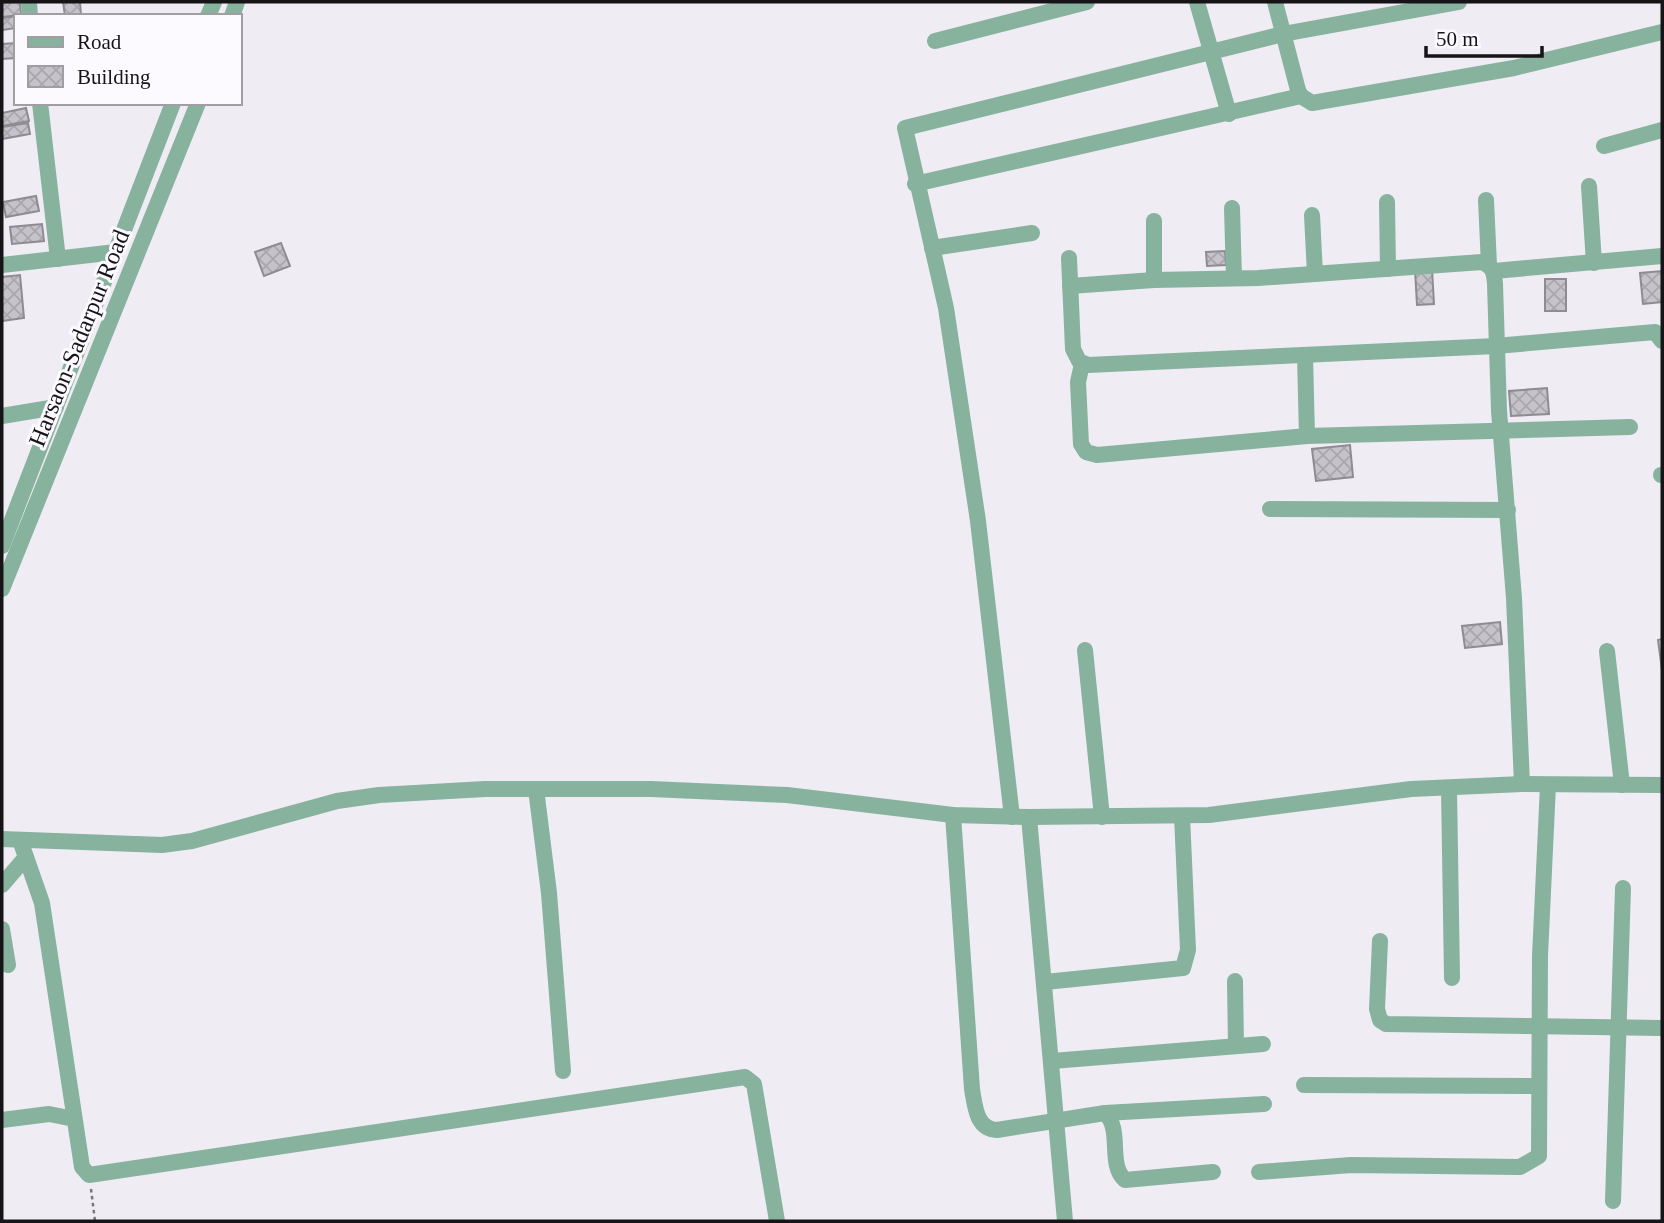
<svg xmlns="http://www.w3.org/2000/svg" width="1664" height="1223" font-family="'Times New Roman',serif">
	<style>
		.building { fill: url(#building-cross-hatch); stroke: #8e8b92; stroke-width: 2 }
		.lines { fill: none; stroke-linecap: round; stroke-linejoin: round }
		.path { stroke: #78757b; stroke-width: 2.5; stroke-dasharray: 3.5 3.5; stroke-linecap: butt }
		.minor { stroke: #87b29e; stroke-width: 16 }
		.labels { text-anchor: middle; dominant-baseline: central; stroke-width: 6; stroke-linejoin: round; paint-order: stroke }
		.street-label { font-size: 24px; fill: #161417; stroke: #fcfaff }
	</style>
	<defs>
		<pattern id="building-cross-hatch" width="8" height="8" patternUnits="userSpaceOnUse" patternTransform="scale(1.75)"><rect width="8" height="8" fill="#c6c2ca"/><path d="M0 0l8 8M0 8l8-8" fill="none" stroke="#a9a6ad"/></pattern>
	</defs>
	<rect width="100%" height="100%" fill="#efecf4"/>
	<g class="building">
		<path d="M20 2 21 15 2 17V3Z"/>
		<path d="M63 2H80L81 15 65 16Z"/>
		<path d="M16 16V28L2 30V18Z"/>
		<path d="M16 43V58L2 59V44Z"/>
		<path d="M26 108 29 121 2 126V113Z"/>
		<path d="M28 123 30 134 2 139V127Z"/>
		<path d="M36 196 39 211 6 217 3 202Z"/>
		<path d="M42 224 44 241 12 244 10 227Z"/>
		<path d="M281 243 290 266 264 276 255 252Z"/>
		<path d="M1225 251 1226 265 1207 266 1206 252Z"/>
		<path d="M1432 269 1434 304 1417 305 1415 270Z"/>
		<path d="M1662 271V302L1643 304 1640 273Z"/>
		<path d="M20 275 24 318 2 321V277Z"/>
		<rect x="1545" y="279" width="21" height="32"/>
		<path d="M1547 388 1549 414 1511 416 1509 391Z"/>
		<path d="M1350 445 1353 477 1316 481 1312 449Z"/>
		<path d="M1500 622 1502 644 1465 648 1462 626Z"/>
		<path d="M1662 639V670L1658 640Z"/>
	</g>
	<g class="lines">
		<path class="path" d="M91 1189 95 1221"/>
		<g class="minor">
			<path d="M29 2 30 16"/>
			<path d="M1197 2 1229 114"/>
			<path d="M1275 2 1298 90 1301 96 1312 103 1514 68 1662 32"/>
			<path d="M208 16 214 2"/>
			<path d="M232 16 237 2"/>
			<path d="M935 41 1087 2"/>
			<path d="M40 103 58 259"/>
			<path d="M1604 146 1662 130"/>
			<path d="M915 184 1301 96"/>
			<path d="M1589 186 1594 263"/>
			<path d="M1486 200 1489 265"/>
			<path d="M1387 202 1388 269"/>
			<path d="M1232 208 1234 278"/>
			<path d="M1312 215 1315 274"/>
			<path d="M1154 221V280"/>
			<path d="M932 248 1032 233"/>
			<path d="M1069 258 1073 349 1079 361 1088 365 1496 346 1655 332 1662 341"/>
			<path d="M2 265 116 252"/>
			<path d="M1494 271 1662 256"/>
			<path d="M1070 286 1154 280 1258 278 1482 262C1493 267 1494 272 1495 284L1499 411 1514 598 1522 784"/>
			<path d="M1305 356 1307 436"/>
			<path d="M1082 364 1078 382 1081 444 1086 452 1097 455 1307 436 1630 427"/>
			<path d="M2 416 56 407"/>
			<path d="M1661 475H1662"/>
			<path d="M1270 509 1508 510"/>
			<path d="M2 546 173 103"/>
			<path d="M2 589 198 103"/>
			<path d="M1085 650 1102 817"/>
			<path d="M1607 651 1622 785"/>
			<path d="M1449 788 1452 978"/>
			<path d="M536 789 549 893 563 1071"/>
			<path d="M953 815 972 1089C975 1106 976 1129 997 1130L1105 1113C1123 1130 1107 1164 1125 1180L1213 1172"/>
			<path d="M1012 817 978 521 946 308 905 128 1283 34 1459 2"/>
			<path d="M1029 817 1065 1221"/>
			<path d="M2 839 162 845 192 841 337 801 379 795 485 789H651L787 795 953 815 1029 817 1209 815 1411 789 1522 784 1662 785"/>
			<path d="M20 840 42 903 82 1167 89 1175 745 1077 754 1084 777 1221"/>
			<path d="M2 885 26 857"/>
			<path d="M2 929 8 965"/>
			<path d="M1380 941 1377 1009 1380 1020 1386 1024 1662 1028"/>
			<path d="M1235 981 1236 1046"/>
			<path d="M1045 982 1183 968 1188 950 1182 816"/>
			<path d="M1052 1061 1263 1044"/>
			<path d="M1304 1085 1539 1086"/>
			<path d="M1105 1113 1264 1104"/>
			<path d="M2 1120 49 1114 74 1119"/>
			<path d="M1259 1172 1351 1165 1520 1167 1539 1156 1540 956 1548 785"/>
			<path d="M1613 1201 1623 888"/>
		</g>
	</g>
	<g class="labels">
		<g class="street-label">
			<text transform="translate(79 338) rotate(-68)">Harsaon-Sadarpur Road</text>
		</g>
	</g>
	<rect width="1664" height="1223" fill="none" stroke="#161417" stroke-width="7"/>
	<rect x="14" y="14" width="228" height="91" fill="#fcfaff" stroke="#a09ea2" stroke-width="2"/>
	<rect x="28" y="37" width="35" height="10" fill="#87b29e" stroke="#a09ea2" stroke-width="2"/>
	<text x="77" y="49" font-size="21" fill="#161417">Road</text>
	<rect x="28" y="66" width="35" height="21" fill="url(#building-cross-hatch)" stroke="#a09ea2" stroke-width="2"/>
	<text x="77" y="84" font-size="21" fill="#161417">Building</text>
	<path d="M1426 46v10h116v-10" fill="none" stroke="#161417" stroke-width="3.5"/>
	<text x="1436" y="46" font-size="21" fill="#161417" stroke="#fcfaff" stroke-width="5" paint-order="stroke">50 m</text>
</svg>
